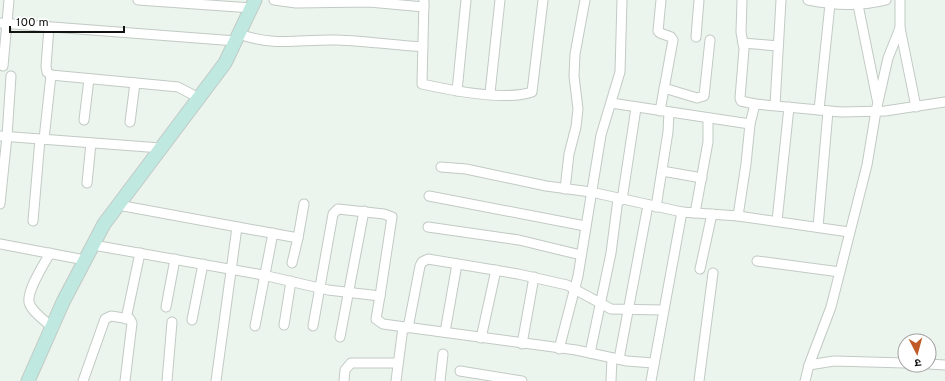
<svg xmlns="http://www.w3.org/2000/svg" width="945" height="381" font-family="Overpass,'Noto Sans Devanagari',sans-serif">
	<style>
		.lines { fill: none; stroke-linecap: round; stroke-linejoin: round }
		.street-casing { stroke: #c2cac4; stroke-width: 11 }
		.secondary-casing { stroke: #c2cac4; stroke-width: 15 }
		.street { stroke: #fff; stroke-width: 9 }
		.secondary { stroke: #bfe8e0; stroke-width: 13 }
	</style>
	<rect width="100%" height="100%" fill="#ecf4ee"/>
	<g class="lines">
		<g class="street-casing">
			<g id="street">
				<path d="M138 0 252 8"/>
				<path d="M274 0 296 3 369 2 424 7"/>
				<path d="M424 0 422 84C449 90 506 101 532 92L543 0"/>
				<path d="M742 0 741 32 744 49 740 98 741 101 755 104"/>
				<path d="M808 0C835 5 859 7 886 0"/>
				<path d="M857 0 877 99"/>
				<path d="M0 23 236 41"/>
				<path d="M49 27 46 66 47 72 51 75 168 86 178 87 199 98"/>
				<path d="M900 28 916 107"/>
				<path d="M239 34C275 47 300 39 337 40 365 41 394 45 423 47"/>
				<path d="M696 37 699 0"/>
				<path d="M743 43 778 46"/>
				<path d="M3 66 9 0"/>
				<path d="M664 88 697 98 704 96 710 40"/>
				<path d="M457 91 466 0"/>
				<path d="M490 93 500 0"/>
				<path d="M611 103 750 124"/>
				<path d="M775 105 781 0"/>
				<path d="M819 110 830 4"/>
				<path d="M660 111 673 40 671 37 660 33 658 31 661 0"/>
				<path d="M84 120 89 79"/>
				<path d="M130 122 135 83"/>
				<path d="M0 136 161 148"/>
				<path d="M44 139 51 75"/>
				<path d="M441 167 466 169 546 186 591 192 682 212"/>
				<path d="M662 171 702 178"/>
				<path d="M87 183 91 143"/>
				<path d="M565 189 569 154 576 127 578 109 574 76 575 54 585 0"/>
				<path d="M429 196 585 226"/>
				<path d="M622 200 636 108"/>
				<path d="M0 204 7 136 11 76"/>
				<path d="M118 205 298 238 304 204"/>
				<path d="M656 207 668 132 669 112"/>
				<path d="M695 213 708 142V118"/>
				<path d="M738 216 849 232"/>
				<path d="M33 221 40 139"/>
				<path d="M777 221 789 107"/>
				<path d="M428 227 519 240 581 255"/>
				<path d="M818 227 828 111"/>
				<path d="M0 244 85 260"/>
				<path d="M93 245 263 275 328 290 380 296 376 319 383 324 576 350 627 361 653 363"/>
				<path d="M50 253C44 264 27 290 29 302 31 311 45 321 52 327"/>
				<path d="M757 261 840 272"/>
				<path d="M292 263 298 238"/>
				<path d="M700 269 712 214"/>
				<path d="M166 307 175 259"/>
				<path d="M126 319 140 253"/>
				<path d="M192 320 203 264"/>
				<path d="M284 325 291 281"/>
				<path d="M255 326 273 233"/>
				<path d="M313 326 333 214 338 209 384 214 392 217 380 296"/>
				<path d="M408 328 420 266 422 262 428 259 518 274 567 285 611 309 663 310"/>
				<path d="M445 332 457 264"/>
				<path d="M340 337 364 211"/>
				<path d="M481 338 496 270"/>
				<path d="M522 344 534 277"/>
				<path d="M559 349 578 276 601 135 620 72 622 0"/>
				<path d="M590 353 611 253 618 199"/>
				<path d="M619 359 648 205"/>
				<path d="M929 364 945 365"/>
				<path d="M809 365 831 307 867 165 876 111 888 58 900 28V0"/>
				<path d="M460 371 522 381"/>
				<path d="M83 381 105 319 111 316 130 319 132 323 125 381"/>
				<path d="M167 381 172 322"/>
				<path d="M216 381 237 227"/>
				<path d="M344 381 345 370 351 363H398"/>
				<path d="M396 381 403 327"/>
				<path d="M440 381 443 354"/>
				<path d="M611 381 612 358"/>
				<path d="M651 381 682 212 738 216 746 164 750 124 755 104 841 112 885 111 945 102"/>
				<path d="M699 381 713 273"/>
				<path d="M805 381 809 365 834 361 905 363"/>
			</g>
		</g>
		<g class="secondary-casing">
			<path id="secondary" d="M28 381 63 302 104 224 225 63 255 0"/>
		</g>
		<use href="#street" class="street"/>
		<use href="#secondary" class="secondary"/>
	</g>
	<g transform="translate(917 353) rotate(174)"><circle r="19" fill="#ffffff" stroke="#a0a1a0"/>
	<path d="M0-3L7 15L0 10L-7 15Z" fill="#c05b27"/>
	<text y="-6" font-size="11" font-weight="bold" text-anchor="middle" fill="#121412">उ</text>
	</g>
	<path d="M10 26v6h114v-6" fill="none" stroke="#121412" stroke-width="2"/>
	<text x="16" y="26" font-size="12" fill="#121412" stroke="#ffffff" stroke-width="3" paint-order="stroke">100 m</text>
</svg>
